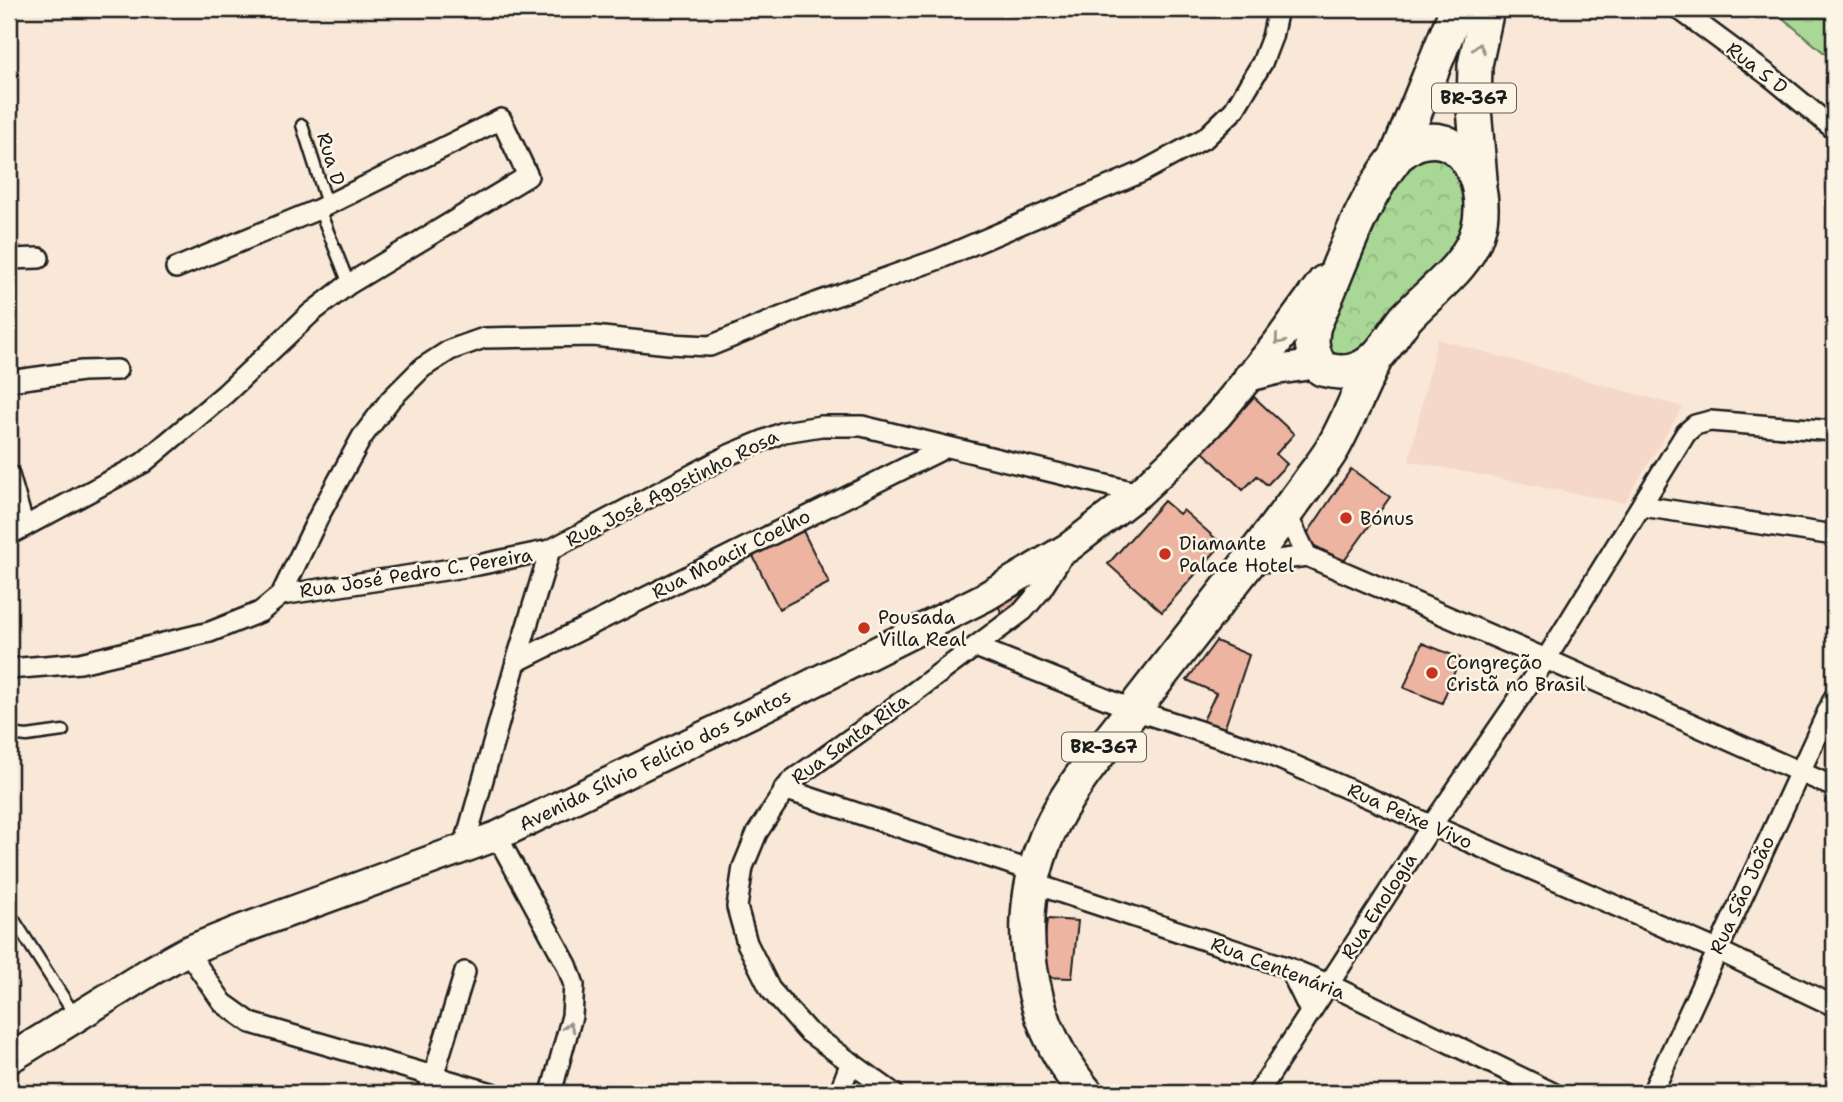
<svg xmlns="http://www.w3.org/2000/svg" width="1843" height="1102" font-family="'Shantell Sans',sans-serif">
	<style>
		.built { fill: #f5d8c7 }
		.forest { fill: url(#forest-crowns); stroke: #627a59; stroke-width: 2 }
		.pitch { fill: #a9d796; stroke: #627a59; stroke-width: 2 }
		.building { fill: #ecb4a1; stroke: #1c1c1c; stroke-width: 2 }
		.lines { fill: none; stroke-linecap: round; stroke-linejoin: round }
		.service-casing { stroke: #1c1c1c; stroke-width: 15 }
		.minor-casing { stroke: #1c1c1c; stroke-width: 24 }
		.secondary-casing { stroke: #1c1c1c; stroke-width: 33 }
		.trunk-casing { stroke: #1c1c1c; stroke-width: 38 }
		.service { stroke: #fcf5e5; stroke-width: 10 }
		.minor { stroke: #fcf5e5; stroke-width: 19 }
		.secondary { stroke: #fcf5e5; stroke-width: 28 }
		.trunk { stroke: #fcf5e5; stroke-width: 33 }
		.oneway { stroke: #97938b }
		.poi-dot { fill: #c8321e; stroke: #fcf5e5; stroke-width: 2.5 }
		.labels { text-anchor: middle; dominant-baseline: central; stroke-width: 5; stroke-linejoin: round; paint-order: stroke }
		.shield { fill: #fcf5e5; stroke: #5f5d58; stroke-width: 2 }
		.shield-label { font-size: 18px; font-weight: bold; fill: #1c1c1c }
		.street-label { font-size: 19px; fill: #1c1c1c; stroke: #fcf5e5 }
		.poi-label { font-size: 19px; fill: #1c1c1c; stroke: #fcf5e5; text-anchor: start }
	</style>
	<defs>
		<pattern id="forest-crowns" width="20" height="18" patternUnits="userSpaceOnUse" patternTransform="scale(1.75)"><rect width="20" height="18" fill="#a9d796"/><path d="M2 6a3 3 0 1 1 6 0M12 15a3 3 0 1 1 6 0" fill="none" stroke="#91b881"/></pattern>
	</defs>
	<rect width="100%" height="100%" fill="#f9e8d7"/>
	<filter id="ink" filterUnits="userSpaceOnUse"><feTurbulence type="fractalNoise" baseFrequency=".0143" numOctaves="2"/><feDisplacementMap in="SourceGraphic" scale="14" xChannelSelector="R" yChannelSelector="G"/><feConvolveMatrix kernelMatrix="1 2 1 2 8 2 1 2 1" color-interpolation-filters="sRGB"/></filter>
	<g filter="url(#ink)">
		<path class="built" d="M1437 339 1683 407 1624 503 1409 461Z"/>
		<path class="forest" d="M1431 153 1456 164 1468 210 1451 252 1364 354 1328 365 1318 334 1356 255 1410 159Z"/>
		<path class="pitch" d="M1772 9H1834V61Z"/>
		<g class="building">
			<path d="M1254 397 1294 434 1276 454 1287 464 1267 485 1257 476 1243 490 1203 452Z"/>
			<path d="M1351 469 1390 497 1344 561 1303 540Z"/>
			<path d="M1164 501 1179 514 1183 510 1222 544 1162 612 1108 564Z"/>
			<path d="M803 531 829 583 779 609 753 556Z"/>
			<path d="M1021 594 1026 603 1003 615 998 606Z"/>
			<path d="M1216 641 1249 655 1224 730 1201 725 1216 693 1187 680Z"/>
			<path d="M1422 643 1460 658 1442 703 1404 688Z"/>
			<path d="M1047 919 1078 921 1072 978 1041 977Z"/>
		</g>
		<g class="lines">
			<g class="service-casing">
				<g id="service">
					<path d="M302 125 327 204"/>
					<path d="M319 209 349 284"/>
					<path d="M9 734 27 736 63 731"/>
					<path d="M9 912 74 1014"/>
				</g>
			</g>
			<g class="minor-casing">
				<g id="minor">
					<path d="M1679 9 1771 77 1834 129"/>
					<path d="M9 259 39 258"/>
					<path d="M9 381 82 371 117 370"/>
					<path d="M9 475 24 527"/>
					<path d="M1642 506 1834 535"/>
					<path d="M1286 513 1307 556"/>
					<path d="M9 535 143 463 225 394 311 313 349 284 528 176 501 119 319 209 176 268"/>
					<path d="M1247 564 1307 556 1546 659 1834 787"/>
					<path d="M281 595 478 565 550 550"/>
					<path d="M976 647 1134 710 1261 751 1717 950 1834 1006"/>
					<path d="M516 662 947 447"/>
					<path d="M9 669 80 663 210 632 260 612 281 595 321 512 362 437 390 400 422 368 450 350 484 338 593 336 669 344 710 346 818 302 939 259 1142 172 1205 138 1234 110 1262 63 1272 37 1278 9"/>
					<path d="M784 789 1035 872"/>
					<path d="M497 836 567 965 574 985 572 1016 551 1093"/>
					<path d="M464 847 516 662 550 550 731 454 784 432 821 426H862L1139 493"/>
					<path d="M1032 883 1289 968 1328 984 1553 1093"/>
					<path d="M187 951 223 1003 251 1023 492 1093"/>
					<path d="M1289 968 1310 1011"/>
					<path d="M428 1093 465 972"/>
					<path d="M839 1093 851 1062"/>
					<path d="M893 1093 807 1031 770 989 747 943 737 907 743 867 757 833 791 781 878 719 1023 611 1041 590 1064 554"/>
					<path d="M1258 1093 1432 825 1546 659 1686 433 1695 425 1710 421 1834 431"/>
					<path d="M1652 1093 1834 698"/>
				</g>
			</g>
			<g class="secondary-casing">
				<g id="secondary">
					<path d="M1248 377 1276 370 1319 364"/>
					<path d="M9 1059 151 971 187 951 237 931 497 836 797 691 985 597 1069 547 1139 493 1175 459 1218 415 1277 343 1323 280"/>
				</g>
			</g>
			<g class="trunk-casing">
				<g id="trunk">
					<path d="M1397 156C1402 152 1408 147 1415 144 1466 124 1490 191 1478 230 1468 268 1430 291 1405 319 1391 336 1380 361 1358 369 1345 374 1335 372 1322 369 1312 353 1310 343 1314 325 1340 269 1358 205 1397 156L1457 9"/>
					<path d="M1480 179 1474 109 1475 65 1487 9"/>
					<path d="M1086 1093C1023 1018 1009 908 1054 821 1075 780 1106 745 1134 709 1172 660 1210 612 1248 563 1268 537 1288 510 1308 483 1317 470 1328 458 1335 444 1350 416 1362 386 1376 358"/>
				</g>
			</g>
			<use href="#service" class="service"/>
			<use href="#minor" class="minor"/>
			<use href="#secondary" class="secondary"/>
			<use href="#trunk" class="trunk"/>
		</g>
		<defs><path id="oneway-chevron" d="M-2-3.5L2.5 0L-2 3.5" fill="none" stroke-width="1.6" stroke-linecap="round" stroke-linejoin="round" transform="scale(1.75)"/></defs>
		<g class="oneway">
			<use href="#oneway-chevron" transform="translate(1479 48) rotate(-78)"/>
			<use href="#oneway-chevron" transform="translate(1279 340) rotate(130)"/>
			<use href="#oneway-chevron" transform="translate(569 1027) rotate(-75)"/>
		</g>
	</g>
	<g class="poi-dot">
		<circle cx="1346" cy="518" r="7"/>
		<circle cx="1165" cy="554" r="7"/>
		<circle cx="864" cy="628" r="7"/>
		<circle cx="1432" cy="673" r="7"/>
	</g>
	<g class="labels">
		<g class="shield">
			<rect x="1432" y="83.5" width="84" height="29" rx="5"/>
			<rect x="1062" y="732.5" width="84" height="29" rx="5"/>
		</g>
		<g class="shield-label">
			<text x="1474" y="98">BR-367</text>
			<text x="1104" y="747">BR-367</text>
		</g>
		<g class="street-label">
			<text transform="translate(1757 68) rotate(38)">Rua S D</text>
			<text transform="translate(331 159) rotate(73)">Rua D</text>
			<text transform="translate(672 488) rotate(-27)">Rua José Agostinho Rosa</text>
			<text transform="translate(731 554) rotate(-27)">Rua Moacir Coelho</text>
			<text transform="translate(416 573) rotate(-9)">Rua José Pedro C. Pereira</text>
			<text transform="translate(850 739) rotate(-36)">Rua Santa Rita</text>
			<text transform="translate(655 760) rotate(-26)">Avenida Sílvio Felício dos Santos</text>
			<text transform="translate(1410 816) rotate(24)">Rua Peixe Vivo</text>
			<text transform="translate(1742 895) rotate(-65)">Rua São João</text>
			<text transform="translate(1379 906) rotate(-57)">Rua Enologia</text>
			<text transform="translate(1278 968) rotate(21)">Rua Centenária</text>
		</g>
		<g class="poi-label">
			<text x="1360" y="518">Bónus</text>
			<text x="1179" y="543">Diamante<tspan x="1179" dy="22">Palace Hotel</tspan></text>
			<text x="878" y="617">Pousada<tspan x="878" dy="22">Villa Real</tspan></text>
			<text x="1446" y="662">Congreção<tspan x="1446" dy="22">Cristã no Brasil</tspan></text>
		</g>
	</g>
	<rect width="1843" height="1102" fill="none" stroke="#fcf5e5" stroke-width="35"/>
	<rect x="18" y="18" width="1808" height="1067" fill="none" stroke="#1c1c1c" stroke-width="2.5" filter="url(#ink)"/>
</svg>
